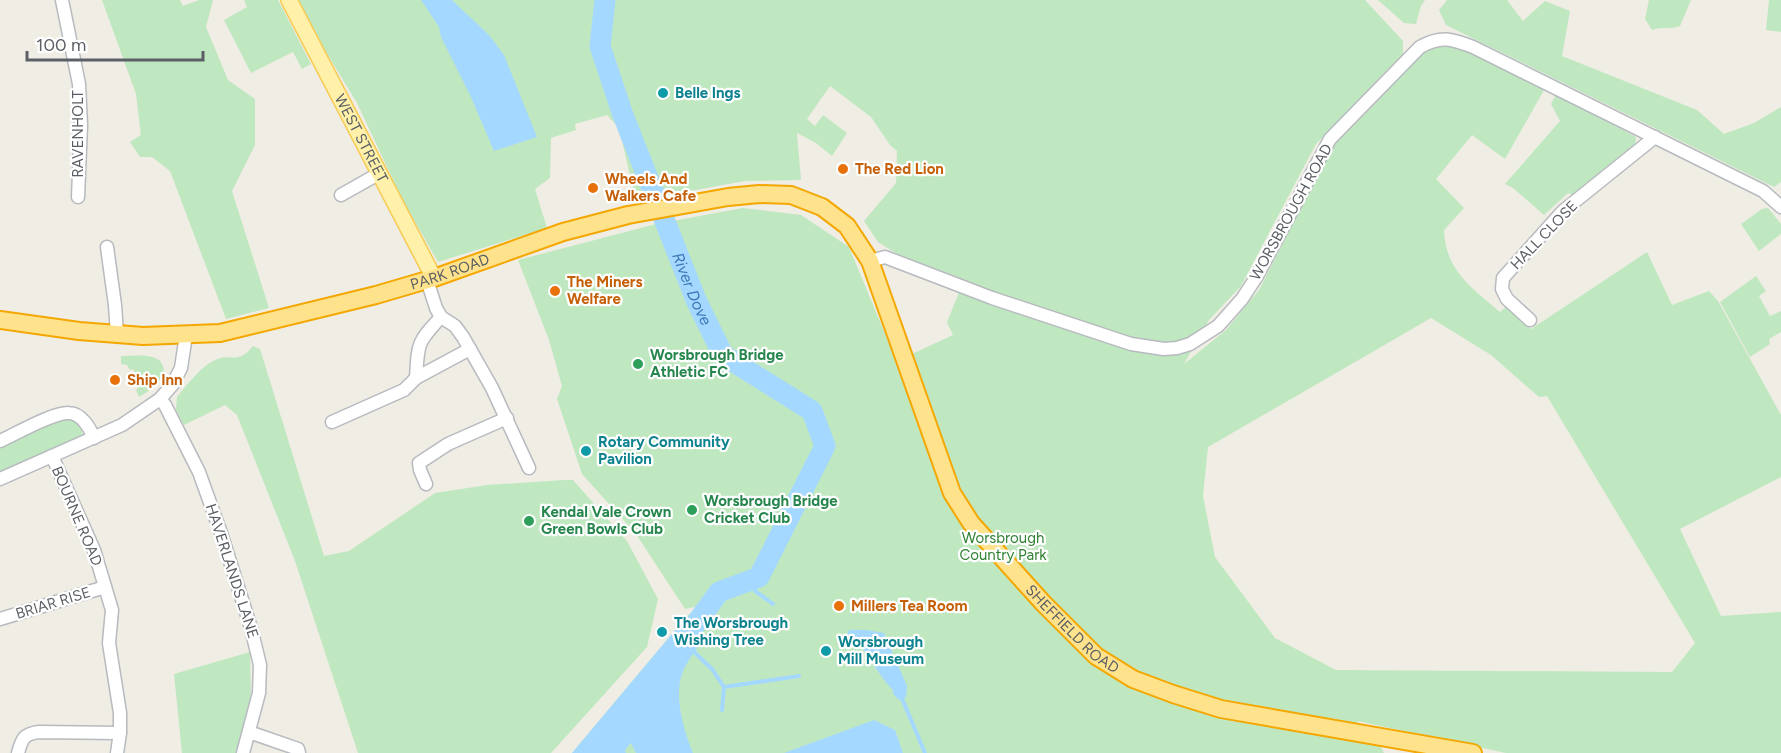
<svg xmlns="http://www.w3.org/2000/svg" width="1781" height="753" font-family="Figtree,sans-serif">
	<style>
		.green { fill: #c0e8c0; fill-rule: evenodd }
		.water { fill: #a5d8ff }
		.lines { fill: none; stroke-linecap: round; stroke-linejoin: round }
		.stream { stroke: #a5d8ff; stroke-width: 4 }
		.river { stroke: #a5d8ff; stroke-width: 21 }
		.minor-casing { stroke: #b7babf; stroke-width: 15 }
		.major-casing { stroke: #f8ca55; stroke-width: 18 }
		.highway-casing { stroke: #f4a700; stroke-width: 20 }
		.minor { stroke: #fff; stroke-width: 12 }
		.major { stroke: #fff1aa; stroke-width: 15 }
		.highway { stroke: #ffe28c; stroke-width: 16 }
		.culture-dot { fill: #0f9aa8; stroke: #fff; stroke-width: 2 }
		.food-dot { fill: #e8710a; stroke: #fff; stroke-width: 2 }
		.leisure-dot { fill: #2e9e5b; stroke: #fff; stroke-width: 2 }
		.labels { text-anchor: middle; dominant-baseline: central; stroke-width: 4.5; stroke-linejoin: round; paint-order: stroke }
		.culture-label { font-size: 15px; font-weight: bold; fill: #0d838f; stroke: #fff; text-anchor: start }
		.street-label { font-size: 15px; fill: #5c6066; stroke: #fff }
		.food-label { font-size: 15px; font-weight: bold; fill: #c56008; stroke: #fff; text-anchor: start }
		.leisure-label { font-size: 15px; font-weight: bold; fill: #27864d; stroke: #fff; text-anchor: start }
		.park-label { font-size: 15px; fill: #308233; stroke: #fff }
		.water-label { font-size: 16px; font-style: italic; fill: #3c78b7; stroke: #fff }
	</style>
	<rect width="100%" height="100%" fill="#efede4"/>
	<g class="green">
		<path d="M102 0H180L183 6 199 0H213L206 27 228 80 255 99V145L232 191 269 308 226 319 170 171 152 157H140L130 142 141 135 136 94Z"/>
		<path d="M244 0H278L311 64 302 69 293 52 251 73 224 20 247 7Z"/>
		<path d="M297 0H1365L1403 41V54L1316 144 1241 286 1209 320 1184 364 1226 330 1259 290 1334 143 1422 54C1431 49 1439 45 1449 45 1470 45 1523 79 1544 90L1505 159 1472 135 1436 179 1464 208 1444 230C1445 270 1472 288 1500 312L1507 306 1531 329 1647 252 1672 305 1709 291 1718 301 1781 415V477L1680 529 1721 616 1781 612V753H1506L1357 721 1381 747 1384 753H572L687 616 700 606 685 609 636 534 582 474 557 399 562 386 549 340 518 260 656 224 743 208 801 215 849 247 891 348 914 353 953 335 947 322 964 280 899 255 878 242 864 221 896 183 897 151 890 145 871 117 830 86 807 119 815 126 823 115 847 133 832 156 816 143 797 133 801 180 745 181 636 201 619 128 607 115 575 124 576 130 551 138 550 178 535 189 547 228 438 262 403 201 357 103 304 16ZM1431 318 1491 355 1539 397 1547 396 1695 643 1672 672 1336 670 1275 638 1215 557 1203 496 1208 447Z"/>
		<path d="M1378 0H1425L1421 6 1416 24 1404 23Z"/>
		<path d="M1447 0H1507L1523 21 1545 1 1570 11 1562 56 1697 110 1724 134 1754 123 1781 107V182L1774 187 1446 25 1439 10Z"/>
		<path d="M1649 0H1691L1680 26C1670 30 1663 26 1652 30L1645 19Z"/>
		<path d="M1769 0H1781V32L1766 30Z"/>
		<path d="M1556 94 1636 137 1635 146 1573 195 1568 193 1544 215 1513 188 1505 184 1560 121 1551 104Z"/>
		<path d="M1768 208 1781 224V234L1759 251 1741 224 1762 209Z"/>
		<path d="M1756 276 1766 291 1759 296 1770 316 1781 311V332L1769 339 1770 344 1750 357 1720 302Z"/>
		<path d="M253 346 260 349 324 556 349 551 435 493 487 485 564 480H573L627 541 658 599 647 647 551 753H358L295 561 237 415 225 405 184 425 176 410 177 397C188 384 199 368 215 360 232 352 237 366 253 346Z"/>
		<path d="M121 356C131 356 145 354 155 358 158 359 161 361 162 364 170 378 149 391 139 397L136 390 141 384 133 369 130 370 127 365 121 364Z"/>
		<path d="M69 418 78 422 84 436 0 474V447L56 421Z"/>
		<path d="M250 652 251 700 236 753H182L174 674Z"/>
	</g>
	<g class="water">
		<path d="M421 0H452L489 35 504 55 537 137 494 151 470 95 441 37 439 27Z"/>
		<path d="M687 616 704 638C698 648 685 663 682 674 674 697 684 731 693 753H636L631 743 625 750 626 753H572Z"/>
		<path d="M849 630H866L884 633 907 686 906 697 899 700 893 694V690C876 674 868 648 847 635Z"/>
		<path d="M874 720 895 730 903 753H784Z"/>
	</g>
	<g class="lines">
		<g class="stream">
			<path d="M759 577 755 591 773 604"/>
			<path d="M692 650 712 669 724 687 799 676"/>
			<path d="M901 696 925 753"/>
			<path d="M722 710 724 687"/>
		</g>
		<path class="river" id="s1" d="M605 0 600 46 623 115 696 300 723 355 812 411 825 446 759 577 719 592 679 647"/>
		<g class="minor-casing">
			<g id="minor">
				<path d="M62 0 79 84 81 125 78 197"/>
				<path d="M341 195 380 173"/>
				<path d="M107 247 115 305 117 334"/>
				<path d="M870 261 885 257 992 298 1131 344 1164 349 1177 348 1190 344 1218 326 1242 299 1257 276 1330 139 1420 47C1441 35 1452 39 1473 47L1763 191 1781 207"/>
				<path d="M427 280 436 308 441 317 455 326 463 337 492 388 529 468"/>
				<path d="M1530 320 1507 299 1502 289 1503 278 1563 211 1655 137"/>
				<path d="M416 378 470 349"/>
				<path d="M160 399 165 405 199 472 221 533 251 628 260 665 259 693 243 753"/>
				<path d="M332 422 404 390 416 378C418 343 417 343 441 317"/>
				<path d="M0 441C16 434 53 412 69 413 81 413 90 428 94 438"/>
				<path d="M52 456 94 550 112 610 109 643 120 713V733L117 753"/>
				<path d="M0 479 122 425 160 399 173 384 181 368 186 335"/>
				<path d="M426 484 420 470 419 463 448 444 507 418"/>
				<path d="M0 619 105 587"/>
				<path d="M249 732 298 749 299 753"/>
				<path d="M18 753C22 738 24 734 39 732L120 733"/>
			</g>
		</g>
		<g class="major-casing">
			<g id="major">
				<path id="s2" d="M289 0 434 278"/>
			</g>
		</g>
		<g class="highway-casing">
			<g id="highway">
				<path id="s3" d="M0 320 79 331 143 336 220 333 376 295 434 278 563 232 628 215 728 197 759 194 791 195 822 207 847 226 870 261 952 493 971 523 1043 603 1096 656 1133 679 1173 694 1221 709 1473 753"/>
			</g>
		</g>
		<use href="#minor" class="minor"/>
		<use href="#major" class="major"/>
		<use href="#highway" class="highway"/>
	</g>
	<g class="culture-dot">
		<circle cx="663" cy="93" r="6"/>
		<circle cx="586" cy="451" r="6"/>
		<circle cx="662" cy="632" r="6"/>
		<circle cx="826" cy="651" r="6"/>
	</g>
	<g class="food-dot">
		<circle cx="843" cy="169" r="6"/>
		<circle cx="593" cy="188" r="6"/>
		<circle cx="555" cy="291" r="6"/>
		<circle cx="115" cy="380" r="6"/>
		<circle cx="839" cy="606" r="6"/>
	</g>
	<g class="leisure-dot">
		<circle cx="638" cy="364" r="6"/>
		<circle cx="692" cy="510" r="6"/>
		<circle cx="529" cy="521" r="6"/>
	</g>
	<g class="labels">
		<g class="culture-label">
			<text x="675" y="93">Belle Ings</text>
			<text x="598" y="442">Rotary Community<tspan x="598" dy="17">Pavilion</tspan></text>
			<text x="674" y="623">The Worsbrough<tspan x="674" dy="17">Wishing Tree</tspan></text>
			<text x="838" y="642">Worsbrough<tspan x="838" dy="17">Mill Museum</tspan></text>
		</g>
		<g class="street-label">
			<text transform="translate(78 134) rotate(-90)">RAVENHOLT</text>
			<text stroke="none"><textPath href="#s2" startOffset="156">WEST STREET</textPath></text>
			<text transform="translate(1291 212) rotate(-61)">WORSBROUGH ROAD</text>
			<text transform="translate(1544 235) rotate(-46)">HALL CLOSE</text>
			<text stroke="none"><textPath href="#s3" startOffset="459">PARK ROAD</textPath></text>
			<text transform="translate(77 516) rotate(67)">BOURNE ROAD</text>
			<text transform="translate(232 571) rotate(72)">HAVERLANDS LANE</text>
			<text transform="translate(53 603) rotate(-17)">BRIAR RISE</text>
			<text stroke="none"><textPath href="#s3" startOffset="1346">SHEFFIELD ROAD</textPath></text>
		</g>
		<g class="food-label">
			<text x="855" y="169">The Red Lion</text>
			<text x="605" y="179">Wheels And<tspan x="605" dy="17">Walkers Cafe</tspan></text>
			<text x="567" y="282">The Miners<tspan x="567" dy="17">Welfare</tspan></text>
			<text x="127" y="380">Ship Inn</text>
			<text x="851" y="606">Millers Tea Room</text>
		</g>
		<g class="leisure-label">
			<text x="650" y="355">Worsbrough Bridge<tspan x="650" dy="17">Athletic FC</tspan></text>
			<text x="704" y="501">Worsbrough Bridge<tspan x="704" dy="17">Cricket Club</tspan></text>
			<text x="541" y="512">Kendal Vale Crown<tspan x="541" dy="17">Green Bowls Club</tspan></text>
		</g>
		<g class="park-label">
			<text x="1003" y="538">Worsbrough<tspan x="1003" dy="17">Country Park</tspan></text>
		</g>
		<g class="water-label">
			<text stroke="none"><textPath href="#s1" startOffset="306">River Dove</textPath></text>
		</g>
	</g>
	<path d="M27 51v9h176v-9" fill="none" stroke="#5c6066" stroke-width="3"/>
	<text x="36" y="51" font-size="18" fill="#5c6066" stroke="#ffffff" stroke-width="4.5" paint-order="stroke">100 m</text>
</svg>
